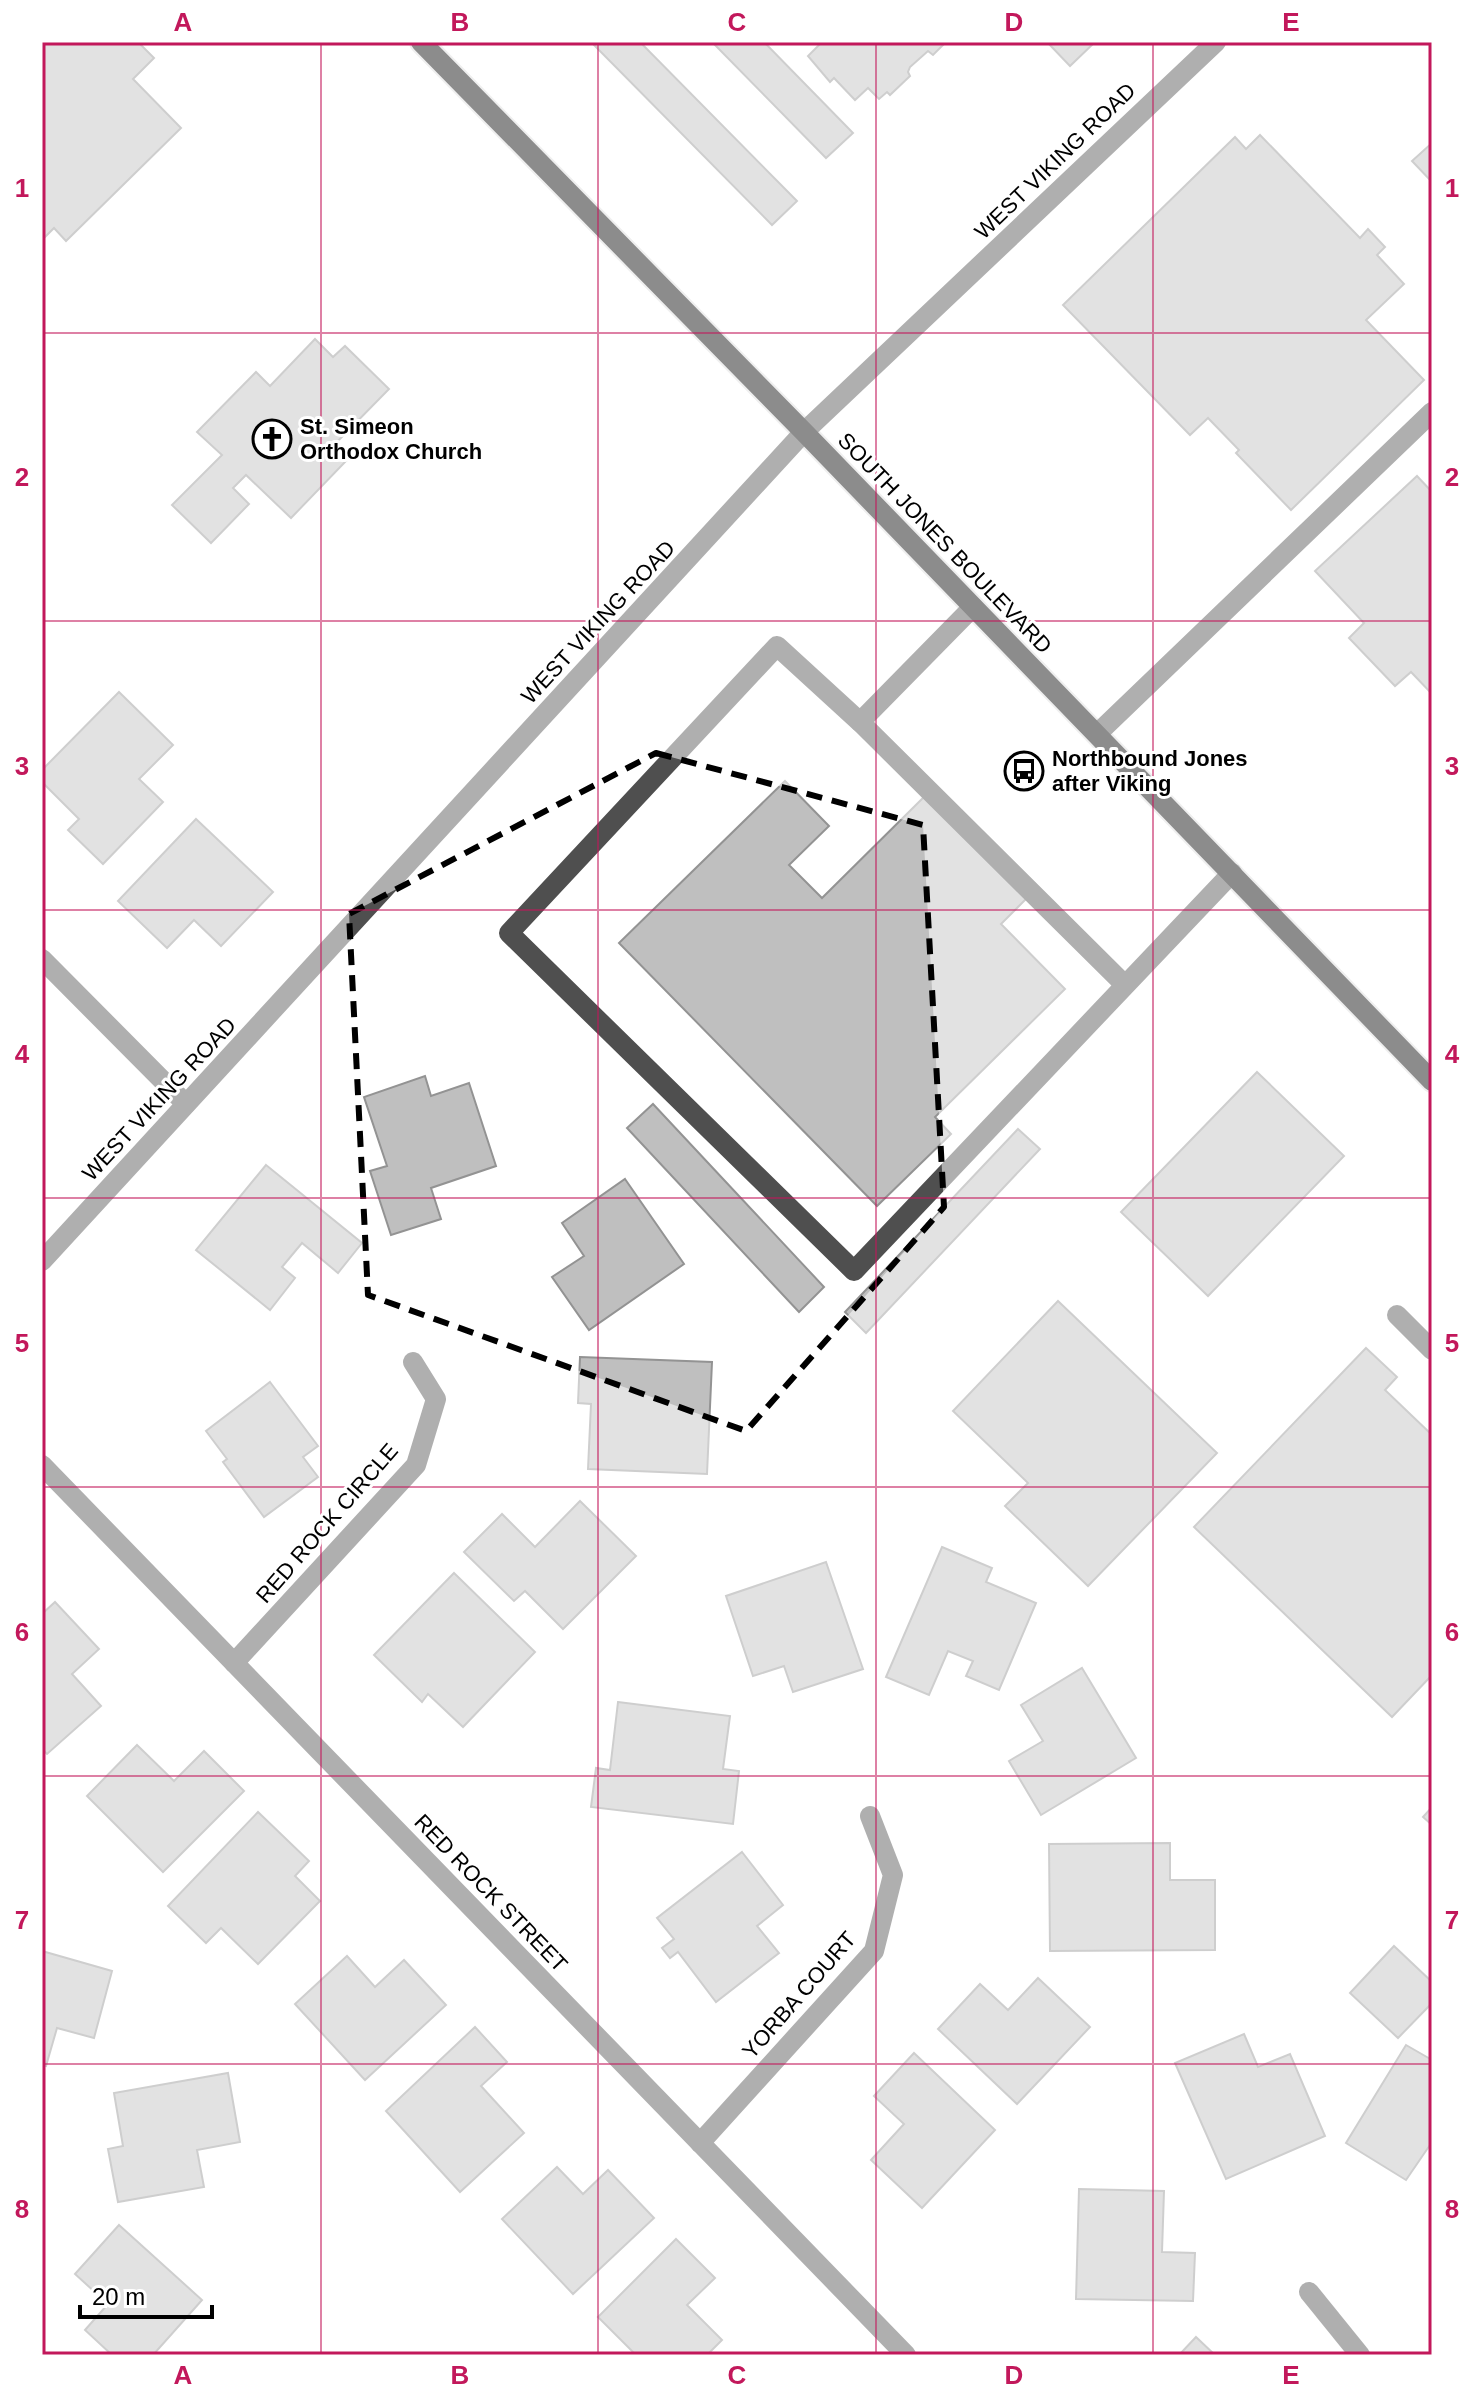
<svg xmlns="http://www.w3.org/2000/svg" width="1474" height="2397" font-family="Helvetica,sans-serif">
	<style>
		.building { fill: #bfbfbf; stroke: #939393; stroke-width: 2 }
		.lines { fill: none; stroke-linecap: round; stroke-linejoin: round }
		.major-casing { stroke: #dbdbdb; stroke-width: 24 }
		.minor { stroke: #4f4f4f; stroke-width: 20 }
		.major { stroke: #000; stroke-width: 20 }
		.marked { fill: none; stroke: #000; stroke-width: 6; stroke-dasharray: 16 10; stroke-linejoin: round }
		.grid { fill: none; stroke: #c2185b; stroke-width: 2; stroke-opacity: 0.55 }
		.labels { text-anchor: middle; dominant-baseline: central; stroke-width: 6; stroke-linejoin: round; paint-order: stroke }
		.street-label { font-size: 22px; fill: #000; stroke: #fff }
		.poi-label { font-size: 22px; font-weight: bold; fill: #000; stroke: #fff; text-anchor: start }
		.neatline { fill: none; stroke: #c2185b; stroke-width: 3 }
		.grid-label { font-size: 26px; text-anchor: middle; font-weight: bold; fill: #c2185b }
	</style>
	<rect width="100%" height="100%" fill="#fff"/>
	<g class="building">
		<path d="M42 42H138L154 58 133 79 181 128 66 241 54 228 42 240Z"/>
		<path d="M591 42H640L797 201 772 225Z"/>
		<path d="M718 42H764L853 133 826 158 715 45Z"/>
		<path d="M822 42H946L933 55 928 51 910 67 908 72 910 76 890 95 887 92 879 99 868 88 855 100 834 78 830 82 808 56Z"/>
		<path d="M1047 42H1095L1070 66Z"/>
		<path d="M1260 135 1360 238 1368 229 1385 247 1377 255 1404 284 1366 320 1424 380 1291 510 1236 453 1239 450 1208 418 1190 435 1063 305 1235 137 1246 149Z"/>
		<path d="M1432 143V182L1412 161Z"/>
		<path d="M315 339 333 357 345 346 389 389 332 447 346 461 291 518 246 475 233 488 249 504 211 543 172 505 222 455 197 432 256 372 270 386Z"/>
		<path d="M1417 476 1432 492V694L1411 672 1395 686 1349 638 1364 623 1315 571Z"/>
		<path d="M119 692 173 745 139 779 163 802 103 864 68 830 79 819 42 782V770Z"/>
		<path d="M785 781 829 826 789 865 822 898 928 793 1029 896 1001 924 1065 989 935 1117 951 1134 877 1206 619 943Z"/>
		<path d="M196 819 273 892 221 946 194 920 167 948 118 901Z"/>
		<path d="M1257 1072 1344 1156 1208 1296 1121 1212Z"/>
		<path d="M425 1076 431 1096 469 1083 496 1166 431 1188 441 1219 391 1235 370 1171 387 1166 364 1097Z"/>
		<path d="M653 1104 824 1287 799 1312 627 1128Z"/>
		<path d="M1018 1129 1040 1149 866 1333 845 1312Z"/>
		<path d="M266 1165 362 1243 338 1273 302 1243 282 1267 295 1278 270 1310 196 1250Z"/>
		<path d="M625 1179 684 1264 589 1330 552 1277 584 1256 562 1223Z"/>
		<path d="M1058 1301 1217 1453 1088 1586 1005 1506 1028 1483 953 1411Z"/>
		<path d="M1366 1348 1397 1377 1385 1390 1432 1435V1675L1392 1717 1194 1527Z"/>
		<path d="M580 1357 712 1362 707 1474 588 1469 591 1404 578 1403Z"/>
		<path d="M270 1382 318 1446 303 1457 318 1477 264 1517 223 1462 227 1459 206 1431Z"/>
		<path d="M580 1501 636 1556 563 1629 525 1591 514 1601 464 1552 502 1514 535 1547Z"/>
		<path d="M942 1547 992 1568 986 1582 1036 1603 999 1690 966 1676 973 1661 948 1651 929 1695 886 1677Z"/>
		<path d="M826 1562 863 1669 793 1692 784 1666 753 1676 726 1596Z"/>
		<path d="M454 1573 535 1652 463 1727 428 1694 422 1702 374 1655Z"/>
		<path d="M55 1602 99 1649 72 1674 101 1706 47 1754 42 1749V1614Z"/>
		<path d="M1082 1668 1136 1758 1041 1815 1009 1761 1043 1741 1021 1705Z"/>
		<path d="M618 1702 730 1716 723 1769 739 1771 733 1824 591 1807 596 1768 610 1770Z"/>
		<path d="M137 1745 174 1781 204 1751 244 1791 163 1872 87 1796Z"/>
		<path d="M1432 1807V1825L1423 1817Z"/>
		<path d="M258 1812 309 1861 295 1876 320 1901 258 1964 221 1928 206 1943 168 1906Z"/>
		<path d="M1170 1843V1880H1215V1950L1050 1951 1049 1844Z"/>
		<path d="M742 1852 783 1905 757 1926 779 1953 716 2002 678 1952 670 1958 662 1948 674 1939 657 1918Z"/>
		<path d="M1394 1946 1432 1982V2003L1398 2038 1350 1993Z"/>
		<path d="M42 1951 112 1971 94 2038 57 2028 46 2066 42 2065Z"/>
		<path d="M347 1956 375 1987 404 1960 446 2005 365 2080 295 2004Z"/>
		<path d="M1038 1978 1090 2027 1017 2104 938 2029 980 1984 1008 2010Z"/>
		<path d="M475 2027 507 2062 481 2086 524 2133 460 2192 386 2111Z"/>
		<path d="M1244 2034 1258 2067 1290 2054 1325 2136 1226 2179 1175 2063Z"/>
		<path d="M1406 2045 1432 2060V2142L1406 2180 1346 2143Z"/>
		<path d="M914 2053 995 2130 922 2208 871 2160 904 2124 874 2096Z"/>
		<path d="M228 2073 240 2142 197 2150 204 2187 118 2202 108 2149 123 2146 114 2093Z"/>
		<path d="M557 2167 583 2194 608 2170 654 2218 573 2294 502 2219Z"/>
		<path d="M1079 2189 1164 2191 1162 2252 1195 2253 1193 2301 1076 2299Z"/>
		<path d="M119 2225 202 2300 153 2355H112L85 2330 108 2304 75 2274Z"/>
		<path d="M676 2239 715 2278 687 2305 722 2340 707 2355H636L598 2317Z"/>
		<path d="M1196 2337 1215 2355H1179Z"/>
	</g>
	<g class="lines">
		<g class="major-casing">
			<path id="major" d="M421 42 804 432 1432 1081"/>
		</g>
		<g class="minor">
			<path d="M973 607 860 722 777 646 509 933 854 1271 1232 873"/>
			<path d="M860 722 1125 985"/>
			<path d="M1097 734 1432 412"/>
			<path d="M42 959 186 1104"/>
			<path d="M42 1261 804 432 1216 42"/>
			<path d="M1397 1315 1432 1350"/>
			<path d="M42 1465 906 2355"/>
			<path d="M234 1663 416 1465 436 1399 413 1362"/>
			<path d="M700 2143 874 1951 893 1875 870 1816"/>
			<path d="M1309 2292 1360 2355"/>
		</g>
		<use href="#major" class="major"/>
	</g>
	<path d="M0 0H1474V2397H0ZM656 753 923 825 944 1207 746 1431 368 1295 349 914Z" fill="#fff" fill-opacity=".55" fill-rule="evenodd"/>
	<path class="marked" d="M656 753 923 825 944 1207 746 1431 368 1295 349 914Z"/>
	<path class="grid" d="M321 42V2355M598 42V2355M876 42V2355M1153 42V2355M42 333H1432M42 621H1432M42 910H1432M42 1198H1432M42 1487H1432M42 1776H1432M42 2064H1432"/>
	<defs>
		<g id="church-ring" transform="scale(2)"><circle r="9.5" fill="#fff" stroke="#000" stroke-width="1.5"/><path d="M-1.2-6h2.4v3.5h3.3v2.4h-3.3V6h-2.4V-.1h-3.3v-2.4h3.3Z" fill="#000"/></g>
		<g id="bus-ring" transform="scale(2)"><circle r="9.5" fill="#fff" stroke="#000" stroke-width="1.5"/><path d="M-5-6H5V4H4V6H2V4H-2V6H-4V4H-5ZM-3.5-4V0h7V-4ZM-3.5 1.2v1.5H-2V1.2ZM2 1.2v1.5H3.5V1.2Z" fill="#000"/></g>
	</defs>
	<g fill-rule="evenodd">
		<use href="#church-ring" x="272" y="439"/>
		<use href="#bus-ring" x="1024" y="771"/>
	</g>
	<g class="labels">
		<g class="street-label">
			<text transform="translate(1055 161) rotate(-44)">WEST VIKING ROAD</text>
			<text transform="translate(945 543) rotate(46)">SOUTH JONES BOULEVARD</text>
			<text transform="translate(598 622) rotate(-47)">WEST VIKING ROAD</text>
			<text transform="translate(159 1099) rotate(-47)">WEST VIKING ROAD</text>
			<text transform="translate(327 1523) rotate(-49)">RED ROCK CIRCLE</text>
			<text transform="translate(491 1893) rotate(46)">RED ROCK STREET</text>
			<text transform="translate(799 1995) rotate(-49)">YORBA COURT</text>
		</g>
		<g class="poi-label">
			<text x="300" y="426">St. Simeon<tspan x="300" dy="25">Orthodox Church</tspan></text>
			<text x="1052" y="758">Northbound Jones<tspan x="1052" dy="25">after Viking</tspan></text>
		</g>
	</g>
	<rect width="1474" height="2397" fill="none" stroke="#ffffff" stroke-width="88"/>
	<path d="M80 2305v12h132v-12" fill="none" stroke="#000000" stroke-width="4"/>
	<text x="92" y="2305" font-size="24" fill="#000000" stroke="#ffffff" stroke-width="6" paint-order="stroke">20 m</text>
	<rect x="44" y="44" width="1386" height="2309" class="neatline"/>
	<g class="grid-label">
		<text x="183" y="31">A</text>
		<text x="460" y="31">B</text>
		<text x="737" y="31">C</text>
		<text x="1014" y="31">D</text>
		<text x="1291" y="31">E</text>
		<text x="22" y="197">1</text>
		<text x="1452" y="197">1</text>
		<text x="22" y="486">2</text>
		<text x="1452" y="486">2</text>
		<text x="22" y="775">3</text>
		<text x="1452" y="775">3</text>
		<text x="22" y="1063">4</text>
		<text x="1452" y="1063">4</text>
		<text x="22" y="1352">5</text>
		<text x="1452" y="1352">5</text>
		<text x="22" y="1641">6</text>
		<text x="1452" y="1641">6</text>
		<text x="22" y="1929">7</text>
		<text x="1452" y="1929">7</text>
		<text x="22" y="2218">8</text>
		<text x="1452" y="2218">8</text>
		<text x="183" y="2384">A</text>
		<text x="460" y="2384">B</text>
		<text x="737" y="2384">C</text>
		<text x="1014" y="2384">D</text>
		<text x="1291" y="2384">E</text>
	</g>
</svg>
